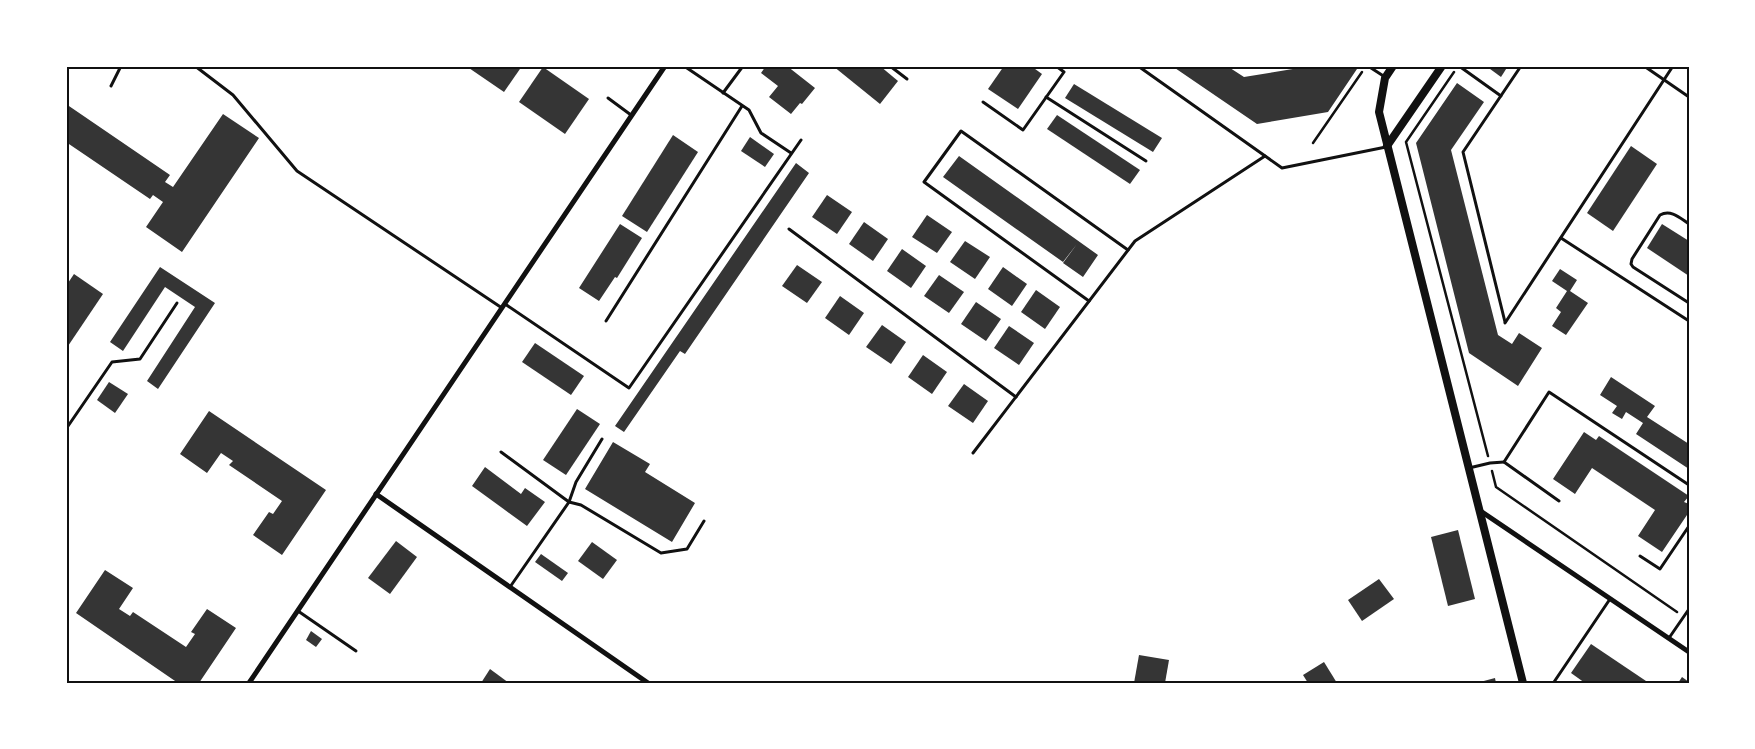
<svg xmlns="http://www.w3.org/2000/svg" width="1755" height="749" font-family="Barlow,sans-serif">
	<style>
		.building { fill: #353535 }
		.lines { fill: none; stroke-linecap: round; stroke-linejoin: round }
		.path { stroke: #111; stroke-width: 2.5 }
		.service { stroke: #111; stroke-width: 3 }
		.minor { stroke: #111; stroke-width: 5 }
		.tertiary { stroke: #111; stroke-width: 8 }
		.neatline { fill: none; stroke: #111; stroke-width: 2 }
	</style>
	<rect width="100%" height="100%" fill="#fff"/>
	<g class="building">
		<path d="M466 66H522L504 92Z"/>
		<path d="M766 66H787L815 88 802 104 800 103 791 114 769 97 778 86 761 73Z"/>
		<path d="M833 66H880L898 81 880 104Z"/>
		<path d="M1004 66H1031L1042 74 1018 109 988 89Z"/>
		<path d="M1172 66H1227L1244 77 1311 66H1359L1328 112 1257 124Z"/>
		<path d="M1486 66H1508L1501 77Z"/>
		<path d="M543 67 589 99 565 134 519 102Z"/>
		<path d="M1457 83 1484 102 1451 150 1498 335 1512 344 1519 333 1542 348 1518 386 1469 353 1416 143Z"/>
		<path d="M1074 84 1162 138 1153 152 1065 98Z"/>
		<path d="M66 104 170 175 165 182 173 187 223 114 259 138 182 252 146 227 163 202 153 195 150 199 66 142Z"/>
		<path d="M1057 115 1140 170 1130 184 1047 129Z"/>
		<path d="M673 135 698 152 647 232 622 216Z"/>
		<path d="M750 137 774 154 765 167 741 151Z"/>
		<path d="M1631 146 1657 164 1613 231 1587 213Z"/>
		<path d="M959 156 1098 255 1083 277 1063 263 1077 244 1063 262 943 177Z"/>
		<path d="M796 163 809 173 685 354 680 351 624 432 615 426Z"/>
		<path d="M827 195 852 212 837 234 812 217Z"/>
		<path d="M927 215 952 232 937 253 912 237Z"/>
		<path d="M864 222 888 239 873 261 849 244Z"/>
		<path d="M620 224 642 238 617 278 615 277 599 301 579 288Z"/>
		<path d="M1662 224 1689 241V276L1647 248Z"/>
		<path d="M965 241 990 257 975 279 950 262Z"/>
		<path d="M902 249 926 266 911 288 887 271Z"/>
		<path d="M797 265 822 282 807 303 782 286Z"/>
		<path d="M160 267 215 303 158 389 147 381 195 307 165 287 123 351 110 342Z"/>
		<path d="M1003 267 1027 284 1012 306 988 289Z"/>
		<path d="M1560 269 1577 280 1570 291 1588 303 1566 335 1552 326 1561 312 1556 308 1567 291 1552 281Z"/>
		<path d="M74 274 103 294 66 349V286Z"/>
		<path d="M939 275 964 292 949 313 924 296Z"/>
		<path d="M1036 290 1060 307 1045 329 1021 312Z"/>
		<path d="M840 296 864 313 849 335 825 318Z"/>
		<path d="M976 302 1001 319 986 341 961 324Z"/>
		<path d="M882 325 906 342 891 364 866 347Z"/>
		<path d="M1009 326 1034 343 1019 365 994 348Z"/>
		<path d="M535 343 584 376 571 395 522 362Z"/>
		<path d="M923 355 947 372 932 394 908 377Z"/>
		<path d="M1611 377 1655 406 1647 417 1689 444V469L1636 434 1643 423 1626 412 1622 419 1612 413 1617 406 1600 395Z"/>
		<path d="M109 382 128 394 115 413 97 400Z"/>
		<path d="M964 384 988 401 973 423 948 406Z"/>
		<path d="M577 409 600 424 566 475 543 460Z"/>
		<path d="M209 411 326 490 282 555 253 535 269 512 273 514 282 501 229 465 233 461 221 453 207 473 180 454Z"/>
		<path d="M1584 432 1596 440 1599 436 1689 496 1684 502 1689 504V512L1662 552 1638 536 1655 510 1592 468 1575 494 1553 479Z"/>
		<path d="M613 442 650 464 645 472 695 503 672 542 585 489Z"/>
		<path d="M485 467 521 494 525 488 545 502 527 526 472 486Z"/>
		<path d="M1458 530 1475 599 1448 606 1431 537Z"/>
		<path d="M396 541 417 557 390 594 368 578Z"/>
		<path d="M592 542 617 560 603 579 578 561Z"/>
		<path d="M541 554 568 573 562 581 535 562Z"/>
		<path d="M105 570 133 588 119 609 130 616 133 612 186 647 195 634 191 632 207 609 236 628 199 683H178L76 613Z"/>
		<path d="M1379 579 1394 599 1362 621 1348 600Z"/>
		<path d="M311 631 322 639 316 647 306 640Z"/>
		<path d="M1591 644 1649 683H1585L1571 673Z"/>
		<path d="M1139 655 1169 660 1165 683H1134Z"/>
		<path d="M1324 662 1337 683H1308L1303 675Z"/>
		<path d="M490 669 509 683H481Z"/>
		<path d="M1682 677 1689 682V683H1678Z"/>
		<path d="M1495 678 1496 683H1480V682Z"/>
	</g>
	<g class="lines">
		<g class="path">
			<path d="M1454 72 1406 142 1488 456"/>
			<path d="M1313 143 1362 72"/>
			<path d="M1492 471 1496 487 1677 612"/>
		</g>
		<g class="service">
			<path d="M195 66 233 95 297 171 502 308"/>
			<path d="M684 66 749 110 761 133 791 153"/>
			<path d="M890 66 907 79"/>
			<path d="M1138 66 1282 168 1386 147"/>
			<path d="M1368 66 1385 77"/>
			<path d="M1459 66 1501 96"/>
			<path d="M1644 66 1689 97"/>
			<path d="M111 86 121 66"/>
			<path d="M723 93 743 66"/>
			<path d="M1046 97 1146 161"/>
			<path d="M608 98 631 115"/>
			<path d="M983 102 1023 130 1064 72 1056 66"/>
			<path d="M1689 224C1680 218 1671 209 1660 215L1632 259 1631 264 1633 267 1689 303"/>
			<path d="M789 229 1016 397"/>
			<path d="M1561 238 1689 321"/>
			<path d="M1089 301 924 182 961 131 1128 250"/>
			<path d="M505 304 629 388 801 140"/>
			<path d="M606 321 742 106"/>
			<path d="M1505 322 1463 152 1521 66"/>
			<path d="M1505 323 1673 66"/>
			<path d="M66 429 112 362 140 359 177 303"/>
			<path d="M602 439 576 482 569 502 581 505 661 553 687 549 704 521"/>
			<path d="M501 452 569 502 510 587"/>
			<path d="M973 453 1135 241 1265 156"/>
			<path d="M1469 468 1490 463 1504 462"/>
			<path d="M1559 501 1504 462 1549 392 1689 485"/>
			<path d="M1640 556 1660 569 1689 526"/>
			<path d="M298 611 356 651"/>
			<path d="M1669 638 1689 609"/>
			<path d="M1556 683 1554 682 1610 599"/>
		</g>
		<g class="minor">
			<path d="M376 494 648 683"/>
			<path d="M1479 510 1689 652"/>
			<path d="M249 683 665 66"/>
		</g>
		<g class="tertiary">
			<path d="M1393 66 1385 78 1379 112 1523 683"/>
			<path d="M1387 146 1442 66"/>
		</g>
	</g>
	<rect width="1755" height="749" fill="none" stroke="#ffffff" stroke-width="135"/>
	<rect x="68" y="68" width="1620" height="614" class="neatline"/>
</svg>
